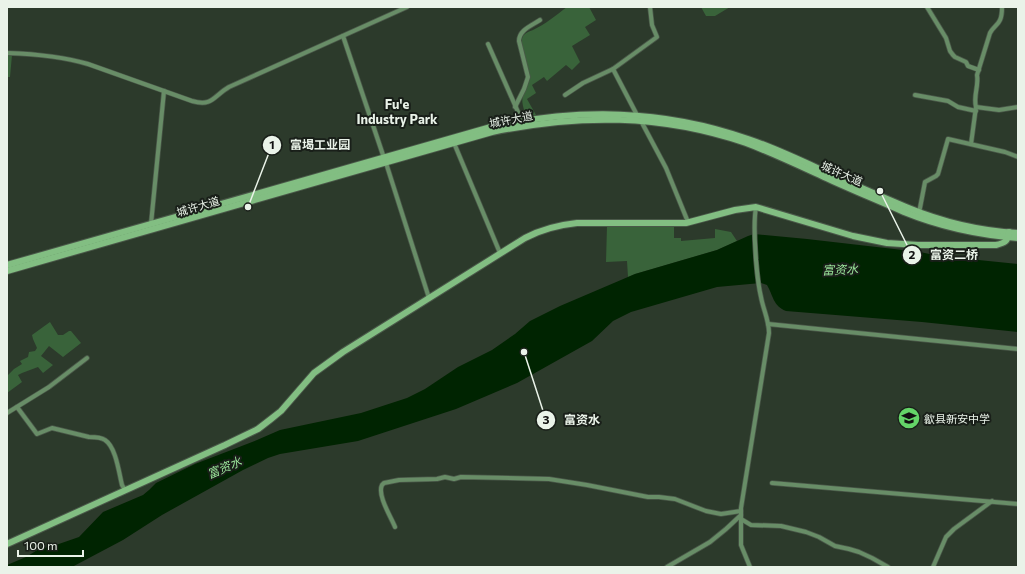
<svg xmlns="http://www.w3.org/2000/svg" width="1025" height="574" font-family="Commissioner,'Noto Sans SC',sans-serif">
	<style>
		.green { fill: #39633a }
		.water { fill: #002401 }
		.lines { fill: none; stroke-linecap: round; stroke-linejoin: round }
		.street-casing { stroke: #4a5849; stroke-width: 5.5 }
		.secondary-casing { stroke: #4a5849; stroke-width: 8 }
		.street { stroke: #688d67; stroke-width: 4 }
		.secondary { stroke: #82be82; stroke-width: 6 }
		.labels { text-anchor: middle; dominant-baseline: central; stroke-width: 4; stroke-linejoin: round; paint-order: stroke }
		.street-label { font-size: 11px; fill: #eaf3e9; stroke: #191f19 }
		.poi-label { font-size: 11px; fill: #eaf3e9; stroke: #191f19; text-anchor: start }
		.water-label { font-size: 12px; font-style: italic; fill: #9be59b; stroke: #191f19 }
		.quarter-label { font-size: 13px; font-weight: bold; fill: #eaf3e9; stroke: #191f19 }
		.leader { fill: none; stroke: #eaf3e9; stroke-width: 1.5 }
		.callout-dot { fill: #eaf3e9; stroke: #191f19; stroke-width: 1.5 }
		.mark-label { font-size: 12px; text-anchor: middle; font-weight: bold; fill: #111 }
		.callout-label { font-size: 12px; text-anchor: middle; font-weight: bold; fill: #eaf3e9; stroke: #191f19; stroke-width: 4; stroke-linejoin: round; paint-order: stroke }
	</style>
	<rect width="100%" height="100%" fill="#2c3a2b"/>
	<g class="green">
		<path d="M567 7H589L596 20 585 27 590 35 572 46 580 62 572 70 566 65 547 81 544 77 532 85 536 93 527 99 536 115 527 117C522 106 520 98 526 87 528 83 529 80 529 75 529 65 518 45 523 36 525 33 530 31 533 30 546 24 556 15 567 7Z"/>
		<path d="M701 7H730L715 16H706Z"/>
		<path d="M7 55H12L10 77H8L7 90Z"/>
		<path d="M607 226 674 227V238H681V241L715 238V229L731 232 737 241 717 250 635 274 628 277 627 261 606 262Z"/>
		<path d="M50 322 58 335H63L69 331H71L81 343 63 357 49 346 41 356 53 365 43 373 38 367 22 373 18 375 22 382 7 393V376L14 369 22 364 20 361 28 357 29 352 35 351 37 348 33 339 32 335Z"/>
	</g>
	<path class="water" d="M754 234 807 239 920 252 939 256 1018 264V332L922 322 786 311C773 306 773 295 767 285L761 283 717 287 631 312 613 321 592 341 517 383 456 409 358 441 280 454 268 458 243 470 162 515 123 540 72 567H7V565L26 557 39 549 53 546 79 537 103 512 143 495 149 490 156 483 195 464 257 440 280 430 361 413 407 398 425 389 458 367 492 350 515 334 530 321 560 306 635 274 717 250 748 236Z"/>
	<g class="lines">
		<g class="street-casing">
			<g id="street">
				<path d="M927 7 946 38 950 51 953 55 955 57 966 62 968 66 979 70"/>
				<path d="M343 36 384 158"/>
				<path d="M488 44 522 121"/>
				<path d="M7 53C35 54 61 56 88 64L192 101C213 107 213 96 229 87L407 7"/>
				<path d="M613 69 637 115"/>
				<path d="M565 95 583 83 613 69 657 37 652 25 650 7"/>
				<path d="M915 95 948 101 958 107 976 111"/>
				<path d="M515 107 524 89 528 77 519 41C519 30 531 26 540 20"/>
				<path d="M976 107 999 110 1018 107"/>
				<path d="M641 121 666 168 688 222"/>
				<path d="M454 143 500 253"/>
				<path d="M971 144 976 107C973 96 979 86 977 75L990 33C993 27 998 25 1000 20 1002 16 1002 11 1002 7"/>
				<path d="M386 163 429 298"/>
				<path d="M919 213 925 182 936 176 938 174 948 139 1005 152 1018 157"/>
				<path d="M151 224 164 91"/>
				<path d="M768 324 1018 349"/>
				<path d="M17 407 37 434 52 428 89 437C94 437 101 437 105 440 116 447 119 473 122 485L125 490"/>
				<path d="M7 413 49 387 87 358"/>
				<path d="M772 483 1018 504"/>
				<path d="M741 519 751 525 781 526 806 532 819 537 835 546 849 549 859 552 872 558 888 567"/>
				<path d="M395 527C391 517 377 495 382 485L384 483 399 480 437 479 445 477 454 479 461 477 549 479 587 485 648 497H659L675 499 706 511 721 514 741 511"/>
				<path d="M667 567 710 542 726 529 741 515"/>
				<path d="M750 567 741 545V508L769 333C769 320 763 309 761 297 758 285 757 272 756 260 755 242 753 225 756 207"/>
				<path d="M933 567 946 537 954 529 992 501"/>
			</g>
		</g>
		<g class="secondary-casing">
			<g id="secondary">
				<path d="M7 265 491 127C578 108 662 109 748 139 775 148 802 161 828 173 854 185 880 196 906 207 942 222 979 231 1018 233"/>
				<path d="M7 271 492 132C580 114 660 114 746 143 773 153 798 165 824 177 850 189 877 200 904 212 941 227 979 235 1018 238"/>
				<path d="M7 544 225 445 258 429 271 419 281 411 314 373 343 352 525 238C542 229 558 225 577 223H686L735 210 756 207 853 236 887 243 918 245H996C1004 243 1008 242 1009 232"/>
			</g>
		</g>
		<use href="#street" class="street"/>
		<use href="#secondary" class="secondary"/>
	</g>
	<defs>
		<g id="school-disc" transform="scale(1.15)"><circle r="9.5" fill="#64d468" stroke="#191f19"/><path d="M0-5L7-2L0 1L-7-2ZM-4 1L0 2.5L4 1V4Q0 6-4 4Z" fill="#111"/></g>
	</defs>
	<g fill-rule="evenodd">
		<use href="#school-disc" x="909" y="418"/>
	</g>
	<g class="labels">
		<g class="street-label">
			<text transform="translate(511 119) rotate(-11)">城许大道</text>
			<text transform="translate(842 173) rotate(24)">城许大道</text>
			<text transform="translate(198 206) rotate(-16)">城许大道</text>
		</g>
		<g class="poi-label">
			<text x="924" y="418">歙县新安中学</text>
		</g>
		<g class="water-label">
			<text transform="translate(840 269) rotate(-2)">富资水</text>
			<text transform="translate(224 467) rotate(-23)">富资水</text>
		</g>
		<g class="quarter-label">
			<text x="397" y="104">Fu'e<tspan x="397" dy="15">Industry Park</tspan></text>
		</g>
	</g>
	<path class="leader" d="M248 207L272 145M880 191L912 255M524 352L546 420"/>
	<g class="callout-dot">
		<circle cx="248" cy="207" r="4"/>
		<circle cx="880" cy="191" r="4"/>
		<circle cx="524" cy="352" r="4"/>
		<circle cx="272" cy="145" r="10"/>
		<circle cx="912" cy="255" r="10"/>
		<circle cx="546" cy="420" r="10"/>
	</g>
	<g class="mark-label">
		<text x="272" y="149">1</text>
		<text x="912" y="259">2</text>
		<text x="546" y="424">3</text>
	</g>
	<g class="callout-label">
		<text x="320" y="149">富堨工业园</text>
		<text x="954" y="259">富资二桥</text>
		<text x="582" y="424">富资水</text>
	</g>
	<rect width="1025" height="574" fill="none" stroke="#eaf3e9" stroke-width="16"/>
	<path d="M18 550v6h65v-6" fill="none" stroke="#eaf3e9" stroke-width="2"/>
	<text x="24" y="550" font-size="12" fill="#eaf3e9" stroke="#191f19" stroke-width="3" paint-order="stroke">100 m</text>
</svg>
